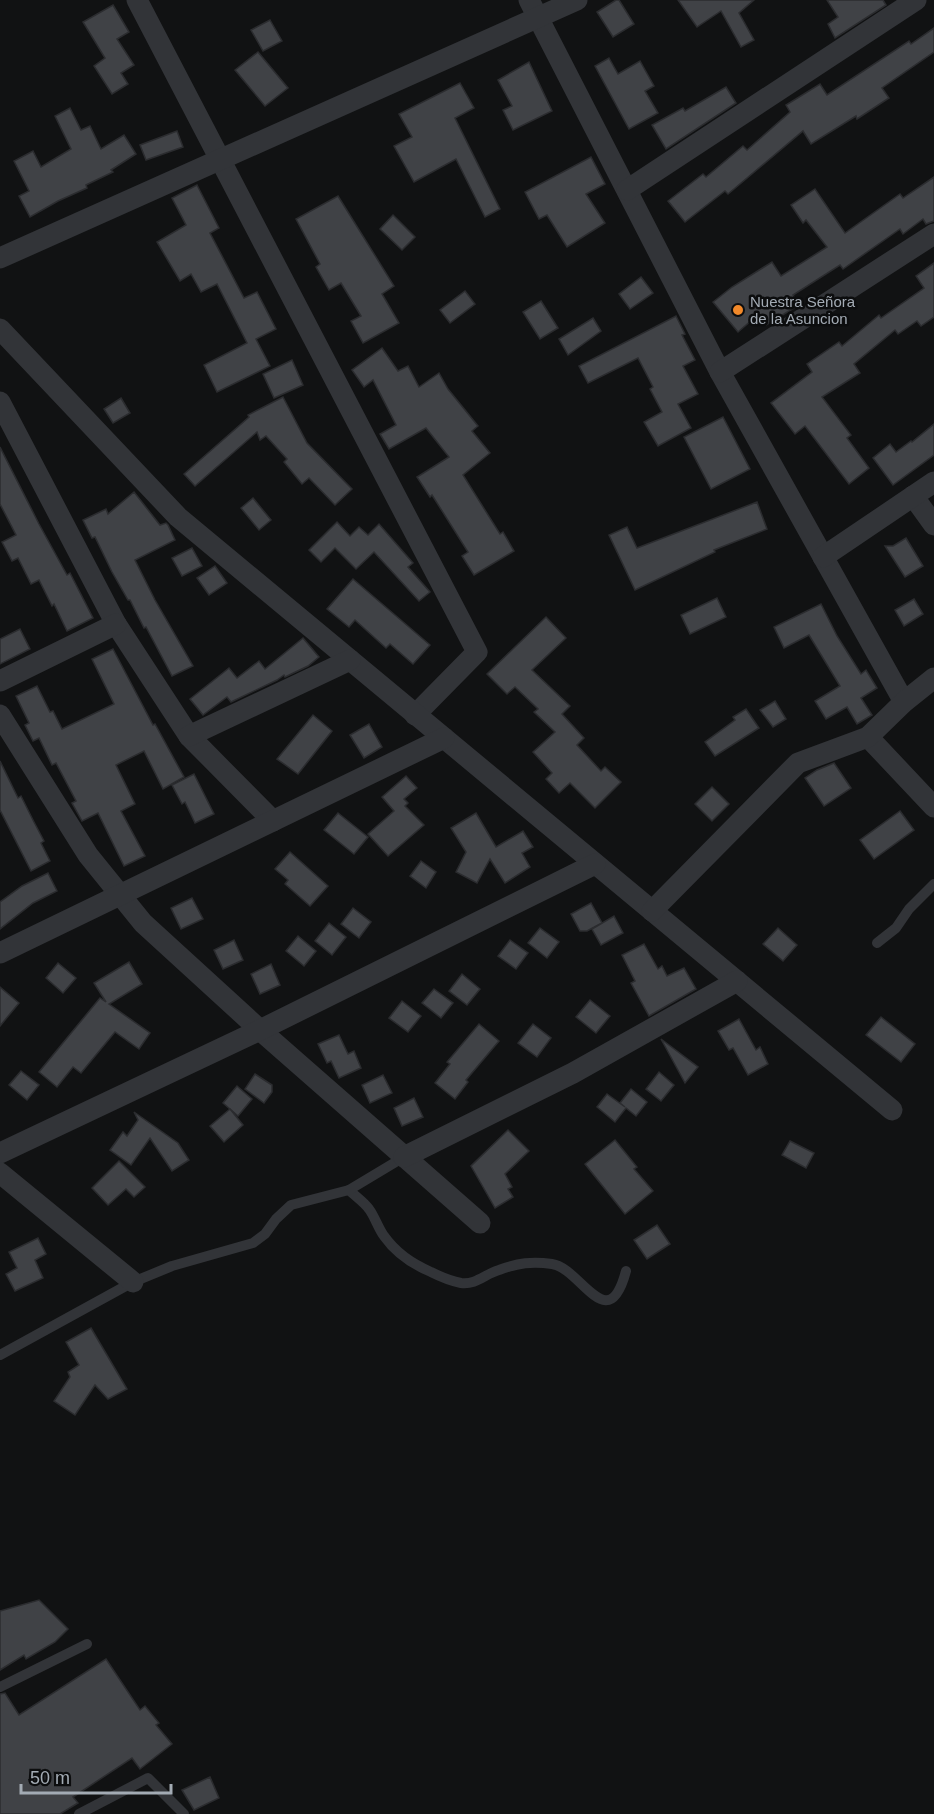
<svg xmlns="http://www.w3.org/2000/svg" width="934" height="1814" font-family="Arial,sans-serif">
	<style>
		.building { fill: #404246; stroke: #2b2c2f; stroke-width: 1.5 }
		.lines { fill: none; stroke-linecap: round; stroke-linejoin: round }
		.service { stroke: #323438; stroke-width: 10 }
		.minor { stroke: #323438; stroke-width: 21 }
		.poi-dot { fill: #f2892a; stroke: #0c0d0e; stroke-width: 2 }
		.labels { text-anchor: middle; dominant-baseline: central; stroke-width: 5; stroke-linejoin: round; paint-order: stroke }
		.poi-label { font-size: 15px; fill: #a3abb4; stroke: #0c0d0e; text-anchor: start }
	</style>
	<rect width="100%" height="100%" fill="#111213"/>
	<g class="building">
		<path d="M616 0H619L634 24 613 37 597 12Z"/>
		<path d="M678 0H754L739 13 754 40 741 47 721 11 697 27Z"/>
		<path d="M827 0H883L886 5 835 38 828 24 838 17Z"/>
		<path d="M113 5 129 32 117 39 134 65 121 73 128 84 112 94 94 66 105 58 83 22Z"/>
		<path d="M270 20 282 41 263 51 251 30Z"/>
		<path d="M934 28V52L882 88 889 98 857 119 856 116 811 144 803 131 728 194 725 191 685 222 668 201 703 174 706 177 743 146 747 150 790 112 786 105 820 84 827 95 909 41 911 44Z"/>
		<path d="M258 52 288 88 265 106 235 70Z"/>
		<path d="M609 58 618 74 640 61 654 86 645 91 658 113 629 129 595 66Z"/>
		<path d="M529 62 552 111 513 130 503 110 512 106 498 80Z"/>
		<path d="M460 83 474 108 455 118 500 209 485 217 456 159 414 182 394 146 412 137 399 114Z"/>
		<path d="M726 87 736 103 666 149 652 125 683 108 685 111Z"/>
		<path d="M70 108 81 130 90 126 101 149 124 135 136 154 111 170 113 172 86 185 87 188 58 201 30 217 19 196 29 191 14 161 33 151 41 167 71 149 55 116Z"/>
		<path d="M177 131 183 147 146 160 140 145Z"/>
		<path d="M591 157 605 184 586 194 605 223 567 247 547 215 539 219 525 192Z"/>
		<path d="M934 177V221L926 224 923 219 903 234 900 229 843 269 840 265 793 295 799 305 766 325 759 314 738 332 713 302 732 287 772 262 781 276 827 247 806 220 803 223 791 205 815 189 845 233 900 194 903 198Z"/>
		<path d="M197 185 219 228 210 233 244 298 257 292 276 329 256 339 270 366 217 392 204 365 247 343 217 284 201 292 191 274 180 281 157 242 186 225 172 198Z"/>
		<path d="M338 196 394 286 382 294 399 323 363 343 351 321 361 316 341 283 329 290 316 267 320 264 296 219Z"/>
		<path d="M393 215 415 237 402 250 380 229Z"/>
		<path d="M934 263V317L921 326 917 321 898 334 895 330 854 364 860 373 822 397 851 435 847 438 869 468 849 484 805 426 795 434 771 403 812 372 807 364 839 342 842 346 879 315 881 318 924 288 916 276Z"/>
		<path d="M641 277 653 293 630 309 619 294Z"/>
		<path d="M465 291 475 304 450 323 440 310Z"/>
		<path d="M541 301 558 328 540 339 523 312Z"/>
		<path d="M676 316 685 334 682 335 695 360 683 366 698 394 678 404 691 428 658 446 644 422 662 412 650 389 653 387 638 358 588 383 579 366Z"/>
		<path d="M593 318 601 331 568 355 559 339Z"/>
		<path d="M382 348 398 371 408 366 419 387 439 373 448 389 478 426 472 431 490 453 463 475 500 534 503 532 514 551 474 575 462 556 468 552 432 495 430 497 417 477 449 457 426 428 389 449 380 434 396 425 373 380 364 387 352 370Z"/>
		<path d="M292 360 303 385 274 398 263 374Z"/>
		<path d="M283 397 307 443 352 489 335 505 309 478 302 484 284 462 287 459 266 436 260 440 257 432 195 486 184 474 249 417 248 415Z"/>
		<path d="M121 398 130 413 113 423 104 409Z"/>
		<path d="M723 417 750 469 711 489 684 437Z"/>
		<path d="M934 424V455L893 485 873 458 890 444 896 452 911 441 912 442Z"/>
		<path d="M0 447 39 524 67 575 70 573 93 618 67 631 54 604 52 606 39 580 31 584 18 558 12 561 2 542 16 535 0 504Z"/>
		<path d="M134 492 160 525 166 523 168 525 175 540 135 560 155 600 193 666 172 676 146 627 144 628 130 600H128L112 572 95 537 92 538 83 520 106 509 108 514Z"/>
		<path d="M253 498 271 520 259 530 241 508Z"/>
		<path d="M757 502 767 529 714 550 715 552 635 590 609 535 627 527 637 548Z"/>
		<path d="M337 522 350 536 359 527 368 535 379 524 413 563 408 567 430 592 419 601 374 552 356 569 335 548 321 562 309 550Z"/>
		<path d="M906 538 923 566 905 577 885 546H893Z"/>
		<path d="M192 548 202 566 182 576 172 558Z"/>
		<path d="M215 566 227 583 209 595 197 578Z"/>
		<path d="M353 579 430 645 413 664 390 644 386 648 355 620 349 627 327 609Z"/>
		<path d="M717 598 726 617 690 634 681 615Z"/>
		<path d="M914 599 923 614 904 626 895 610Z"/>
		<path d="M821 604 837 636 861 674 866 670 877 688 861 698 872 715 857 724 847 707 826 719 815 701 840 686 809 635 784 648 774 627Z"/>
		<path d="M546 617 566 638 532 670 570 706 562 714 584 738 577 745 601 771 605 767 621 782 595 808 570 783 559 793 546 779 552 773 533 752 555 732 534 712 538 709 515 687 507 694 487 674Z"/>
		<path d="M20 629 30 649 0 664V639Z"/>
		<path d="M303 638 319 657 308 666 285 677 284 675 277 680 231 702 227 697 203 715 190 699 229 668 237 678 259 661 265 669Z"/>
		<path d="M113 649 153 725 155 724 184 777 163 789 144 751 116 765 135 804 121 811 145 856 124 866 98 813 82 821 72 803 76 801 56 763 52 765 39 738 33 741 25 725 29 723 16 696 37 686 50 712 53 711 62 729 114 704 92 659Z"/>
		<path d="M775 701 786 719 773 727 760 710Z"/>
		<path d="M746 709 759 728 715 756 705 742 735 720 733 717Z"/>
		<path d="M313 715 332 731 298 774 277 759Z"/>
		<path d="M369 724 382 747 364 758 350 735Z"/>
		<path d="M0 761 18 798 21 796 34 822 44 841 41 843 50 861 31 871 0 810Z"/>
		<path d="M834 763 851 788 824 806 805 778 817 770Z"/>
		<path d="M194 774 214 814 195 823 185 802 182 804 172 785Z"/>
		<path d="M406 776 417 788 404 799 408 803 405 806 424 825 388 856 368 834 394 811 382 797Z"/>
		<path d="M712 787 729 804 712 821 695 804Z"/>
		<path d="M900 811 914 830 874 859 860 840Z"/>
		<path d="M338 813 368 837 354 854 324 830Z"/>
		<path d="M476 813 496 847 523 831 533 847 522 853 530 867 505 883 490 859 477 883 456 872 466 852 451 828Z"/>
		<path d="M290 852 328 886 310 906 285 884 288 880 275 869Z"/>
		<path d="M421 861 436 872 426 888 410 876Z"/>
		<path d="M48 873 57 891 33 903 0 929V902L22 886Z"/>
		<path d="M192 898 203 919 181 929 171 908Z"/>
		<path d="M591 903 602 923 587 931H580L571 914Z"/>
		<path d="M353 908 371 922 359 938 341 924Z"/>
		<path d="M614 916 623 933 601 945 592 929Z"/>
		<path d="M329 923 346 937 332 955 315 941Z"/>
		<path d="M540 928 559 942 547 958 528 943Z"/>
		<path d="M778 928 797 945 783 961 763 944Z"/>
		<path d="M298 936 316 951 304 966 286 951Z"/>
		<path d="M234 940 243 960 223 969 214 950Z"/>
		<path d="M510 940 528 953 516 969 498 956Z"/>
		<path d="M644 944 658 969 662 966 667 976 684 968 696 989 649 1016 631 983 635 981 622 955Z"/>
		<path d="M129 962 142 984 109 1004 150 1033 139 1049 115 1032 81 1073 73 1067 57 1087 39 1072 100 998 106 1002 94 983Z"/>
		<path d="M58 963 76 978 63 993 46 978Z"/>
		<path d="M271 964 280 985 260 994 251 974Z"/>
		<path d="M462 974 480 989 467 1005 449 991Z"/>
		<path d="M0 987 19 1003 0 1026Z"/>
		<path d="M434 989 453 1003 441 1018 422 1003Z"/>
		<path d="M590 1000 610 1016 596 1033 576 1017Z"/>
		<path d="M402 1001 421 1016 408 1032 389 1018Z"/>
		<path d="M881 1017 915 1044 901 1062 866 1035Z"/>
		<path d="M739 1019 756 1050 760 1047 768 1064 748 1075 733 1048 729 1050 718 1031Z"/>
		<path d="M479 1024 499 1041 466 1080 468 1082 455 1099 435 1083 450 1064 447 1062Z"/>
		<path d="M533 1024 551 1038 537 1057 518 1043Z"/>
		<path d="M339 1035 348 1054 354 1051 361 1068 339 1078 331 1061 327 1063 318 1044Z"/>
		<path d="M661 1039 698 1067 685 1083Z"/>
		<path d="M21 1071 39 1085 27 1100 9 1085Z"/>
		<path d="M659 1072 674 1085 661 1101 646 1089Z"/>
		<path d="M255 1074 272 1085V1092L264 1103 245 1089Z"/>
		<path d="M383 1075 392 1093 370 1103 362 1085Z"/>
		<path d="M237 1086 252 1099 238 1116 223 1103Z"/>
		<path d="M631 1089 647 1102 636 1116 626 1108 615 1122 597 1107 607 1094 625 1107 620 1103Z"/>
		<path d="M414 1098 423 1117 402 1126 394 1108Z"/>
		<path d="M230 1109 243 1125 224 1142 210 1126Z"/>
		<path d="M134 1112 178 1143 189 1160 172 1171 150 1138 131 1165 110 1150 123 1132 127 1136 138 1120Z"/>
		<path d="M508 1130 529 1151 505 1174 512 1187 508 1189 513 1197 495 1208 471 1166Z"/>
		<path d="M615 1140 637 1167 634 1169 653 1191 625 1214 585 1164Z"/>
		<path d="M790 1141 814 1153 806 1168 782 1155Z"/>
		<path d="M119 1161 145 1187 134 1197 126 1189 108 1205 92 1188Z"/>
		<path d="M657 1225 670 1244 647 1259 634 1240Z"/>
		<path d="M38 1238 46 1254 35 1260 43 1278 15 1291 6 1274 17 1268 9 1252Z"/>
		<path d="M91 1328 127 1389 108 1399 95 1385 75 1415 54 1401 70 1377 68 1372 79 1365 66 1342Z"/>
		<path d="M39 1600 68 1629 55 1642 26 1659 24 1655 0 1670V1611Z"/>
		<path d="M106 1659 140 1710 145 1706 159 1723 156 1725 172 1744 140 1769 132 1758 73 1797 78 1803 60 1814H0V1694L5 1693 19 1715Z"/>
		<path d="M210 1777 219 1798 194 1810 182 1790Z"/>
	</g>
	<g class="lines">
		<g class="service">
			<path d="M877 943 896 928 909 909 934 884"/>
			<path d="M349 1190C355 1196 364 1202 369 1209 375 1217 378 1228 384 1236 396 1253 412 1264 431 1272 439 1276 451 1281 461 1283 476 1285 485 1274 499 1270 518 1263 532 1261 552 1264 581 1268 608 1339 626 1271"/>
			<path d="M0 1355 133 1282 172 1266 253 1243 265 1234 276 1219 291 1205 349 1190 404 1157"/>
			<path d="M0 1687 87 1644"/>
			<path d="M79 1814 148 1778 184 1814"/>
		</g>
		<g class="minor">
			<path d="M137 0 477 652 415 715"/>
			<path d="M529 0 720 372 904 702"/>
			<path d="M627 190 916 0"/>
			<path d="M0 258 577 0"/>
			<path d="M0 329 178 517 892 1110"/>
			<path d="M720 372 934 234"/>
			<path d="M0 402 116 624 189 736 273 821"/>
			<path d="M913 496 934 525"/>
			<path d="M823 557 934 482"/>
			<path d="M0 681 116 624"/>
			<path d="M0 715 88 855 143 923 260 1030 480 1223"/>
			<path d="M189 736 350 660"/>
			<path d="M868 737 934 807"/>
			<path d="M652 911 798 763 868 737 904 702 934 678"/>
			<path d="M0 953 444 738"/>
			<path d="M0 1153 260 1030 595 864"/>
			<path d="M404 1157 573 1073 737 981"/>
			<path d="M0 1173 133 1282"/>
		</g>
	</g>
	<circle class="poi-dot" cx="738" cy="310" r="6"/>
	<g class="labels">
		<g class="poi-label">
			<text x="750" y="301">Nuestra Señora<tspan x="750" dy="17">de la Asuncion</tspan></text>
		</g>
	</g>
	<path d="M21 1784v9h150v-9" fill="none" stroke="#a3abb4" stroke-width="3"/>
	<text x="30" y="1784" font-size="18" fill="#a3abb4" stroke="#0c0d0e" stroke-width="4.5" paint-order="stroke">50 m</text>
</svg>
